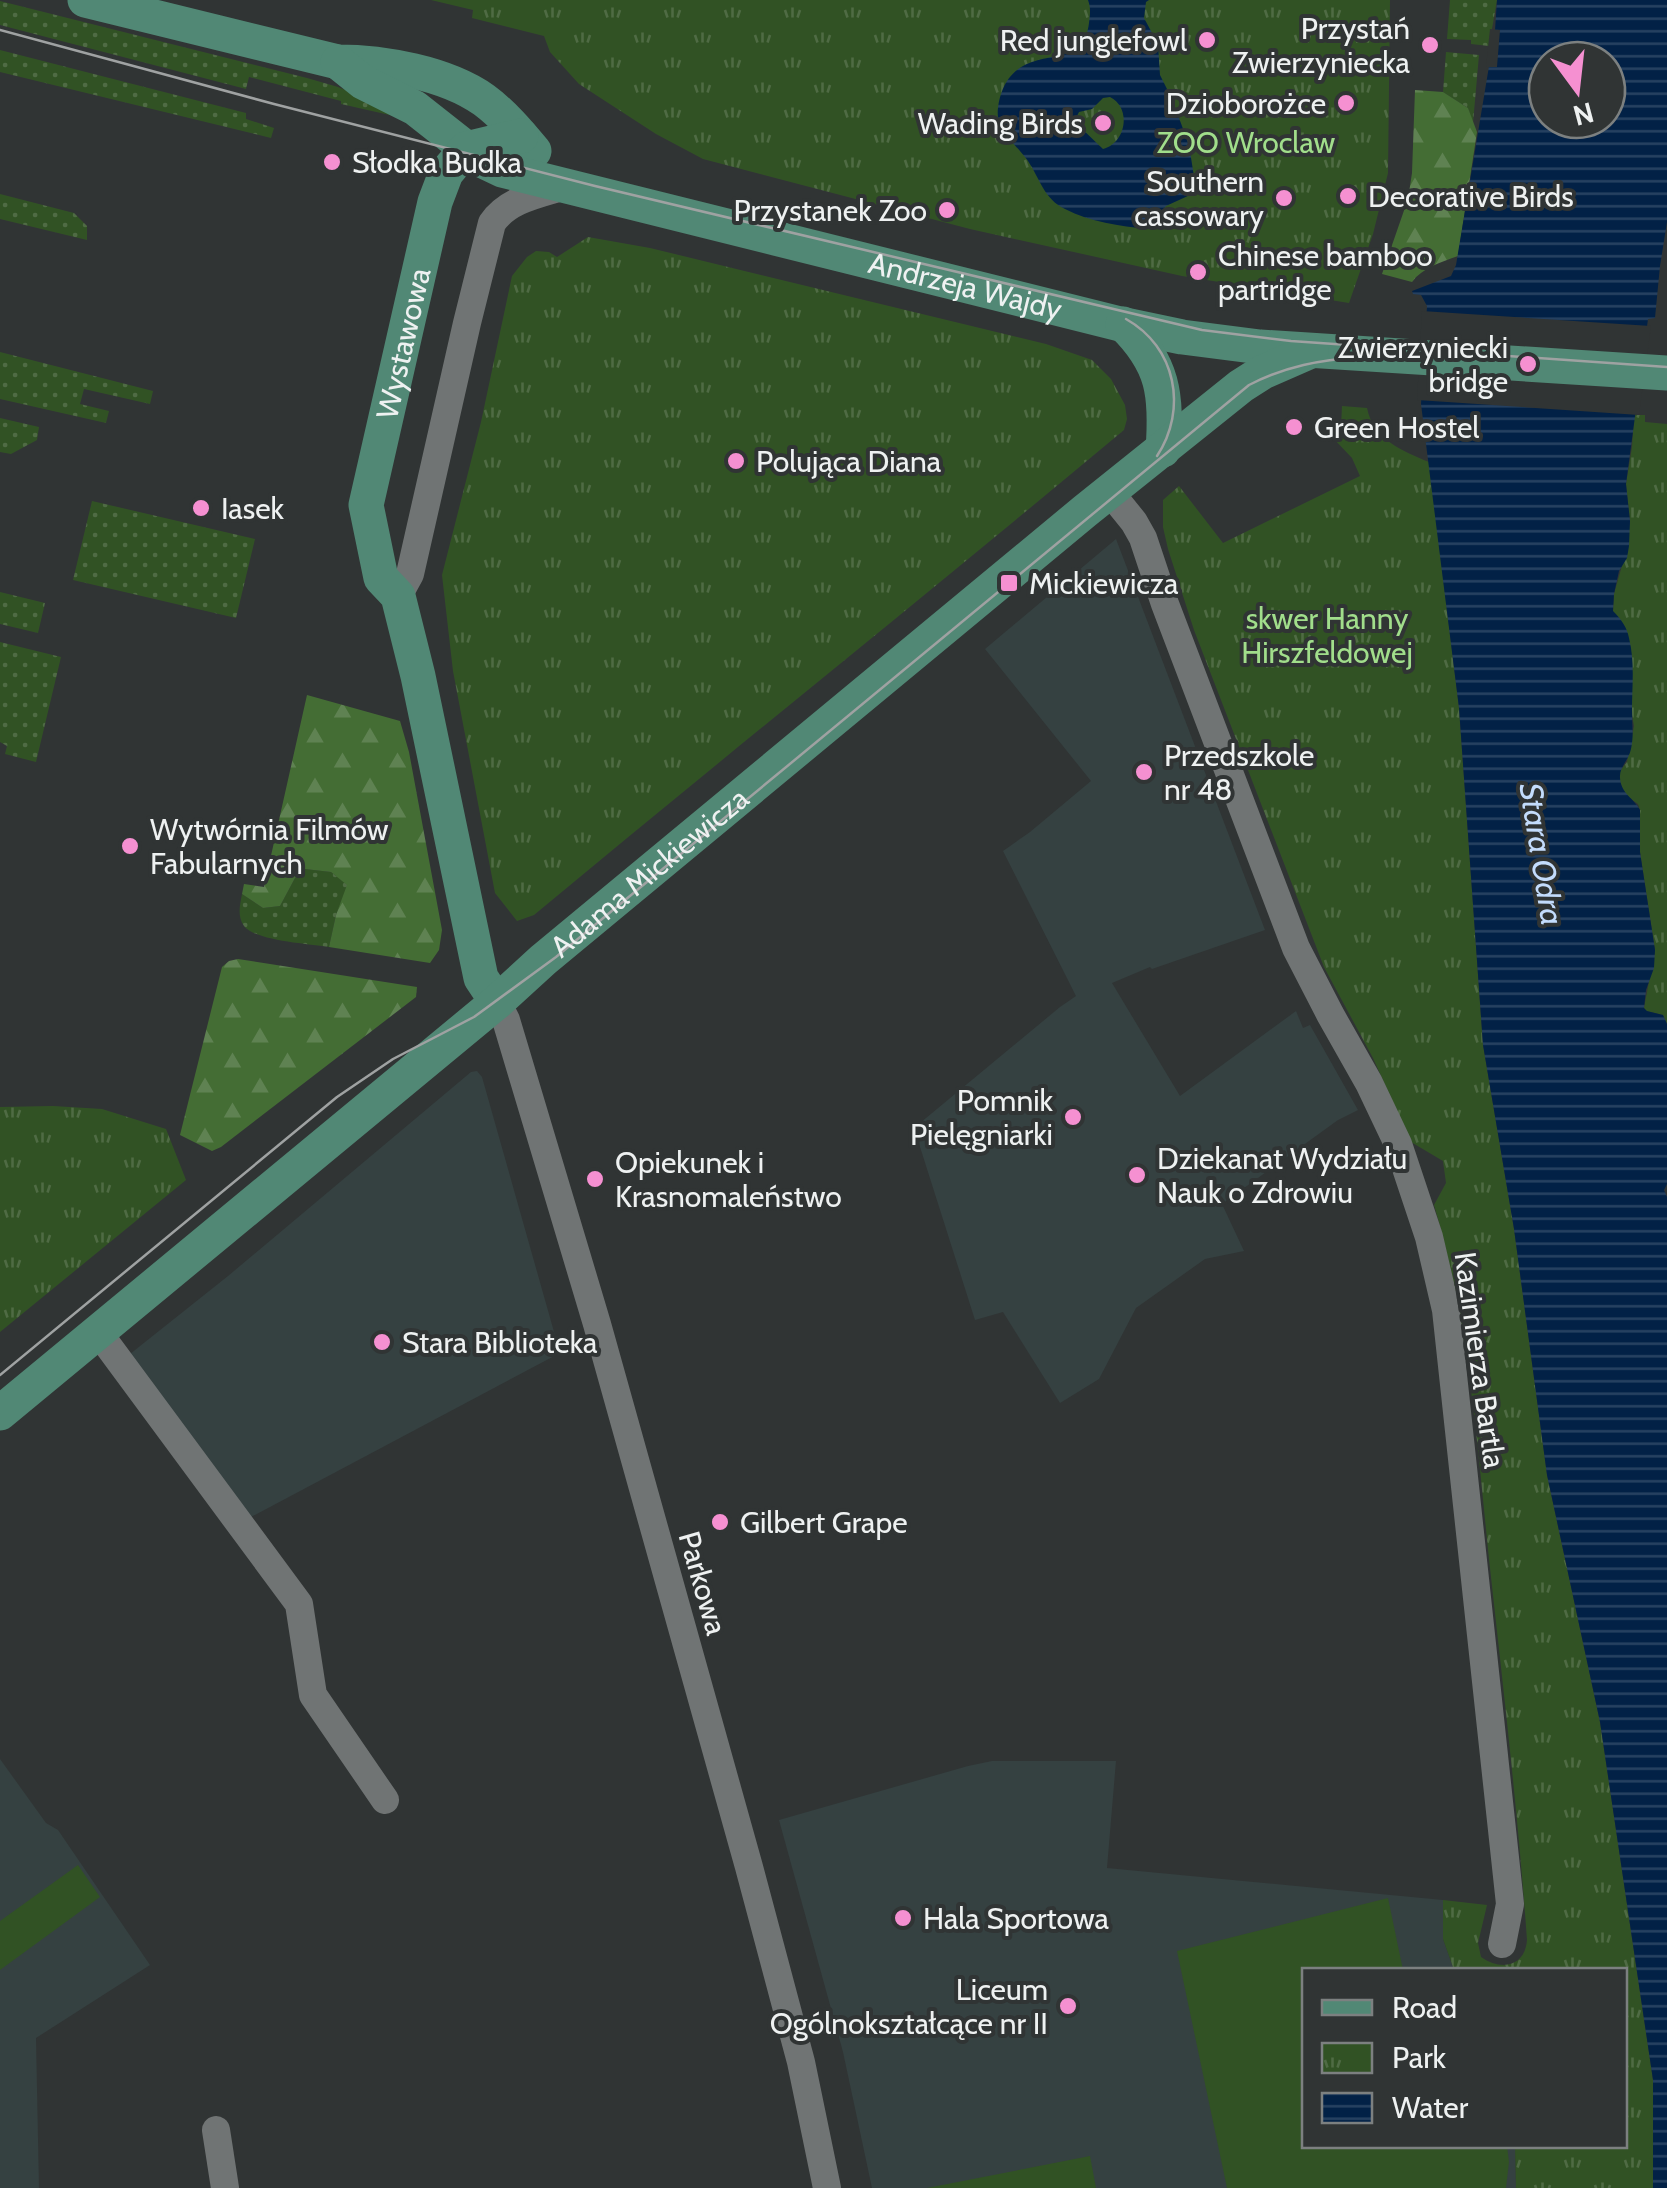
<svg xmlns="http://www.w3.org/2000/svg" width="1667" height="2188" font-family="Cabin,sans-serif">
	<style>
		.built { fill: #354141 }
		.grass { fill: url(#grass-dots) }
		.forest { fill: url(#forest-firs) }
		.park { fill: url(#park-tufts) }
		.pitch { fill: #315224 }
		.water { fill: url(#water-rules); fill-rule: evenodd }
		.pier { fill: #303434 }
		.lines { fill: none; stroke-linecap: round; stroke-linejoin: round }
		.minor { stroke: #707474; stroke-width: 28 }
		.major { stroke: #518875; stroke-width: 35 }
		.tram { stroke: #9fa2a2; stroke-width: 2.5 }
		.poi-dot { fill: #f590d1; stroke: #303434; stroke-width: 4 }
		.labels { text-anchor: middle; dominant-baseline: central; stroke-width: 8; stroke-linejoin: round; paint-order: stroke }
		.poi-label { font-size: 30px; fill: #eef1f1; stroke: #303434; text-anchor: start }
		.park-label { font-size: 30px; fill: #a1de8b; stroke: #303434 }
		.street-label { font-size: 30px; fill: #eef1f1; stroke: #303434 }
		.water-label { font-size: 32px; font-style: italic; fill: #c3dcfc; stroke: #303434 }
	</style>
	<defs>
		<pattern id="grass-dots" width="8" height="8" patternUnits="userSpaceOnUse" patternTransform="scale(2.5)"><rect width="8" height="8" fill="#315224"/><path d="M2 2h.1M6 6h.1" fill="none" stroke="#4f6b44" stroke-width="1.8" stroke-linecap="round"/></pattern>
		<pattern id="forest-firs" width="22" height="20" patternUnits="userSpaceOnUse" patternTransform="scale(2.5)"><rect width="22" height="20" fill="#446d34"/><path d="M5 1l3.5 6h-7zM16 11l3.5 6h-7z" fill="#5f8252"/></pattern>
		<pattern id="park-tufts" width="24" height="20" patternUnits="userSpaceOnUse" patternTransform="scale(2.5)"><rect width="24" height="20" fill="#315224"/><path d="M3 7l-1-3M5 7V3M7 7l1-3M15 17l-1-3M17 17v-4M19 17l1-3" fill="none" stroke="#4f6b44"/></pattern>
		<pattern id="water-rules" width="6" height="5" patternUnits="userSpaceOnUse" patternTransform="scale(2.5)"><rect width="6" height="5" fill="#022146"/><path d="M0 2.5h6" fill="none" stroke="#274261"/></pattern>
	</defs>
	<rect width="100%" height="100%" fill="#303434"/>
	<g class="built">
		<path d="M1116 539 1265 930 1152 969 1150 967 1112 983 1180 1096 1296 1011 1303 1028 1310 1025 1358 1110 1338 1120 1222 1204 1244 1251 1205 1259 1136 1308 1099 1379 1060 1403 1003 1312 975 1320 914 1128 1060 1007 1076 996 1003 851 1030 832 1091 781 985 649Z"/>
		<path d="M477 1071 482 1077 560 1353 251 1517 130 1354 228 1276 471 1072Z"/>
		<path d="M0 1759 46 1823 58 1830 150 1965 36 2038 39 2188H0Z"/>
		<path d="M992 1761H1116L1107 1868 1443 1900V1939L1454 1970H1304V2146H1515L1516 2188H872L843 2052 779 1820 968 1766Z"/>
	</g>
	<g class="grass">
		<path d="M1450 0H1497L1489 46 1471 44V40L1447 39Z"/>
		<path d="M0 1 307 78 338 87 393 109 394 116 341 104V101L249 77 246 89 0 25Z"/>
		<path d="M0 50 246 113V119L274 128 271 138 0 72Z"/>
		<path d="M1446 52 1479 55 1473 123 1468 108 1443 92Z"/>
		<path d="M0 194 74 213 87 226V240L0 219Z"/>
		<path d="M0 352 153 391 150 404 84 389 80 404 109 411 106 423 0 399Z"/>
		<path d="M0 418 39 427 37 440 11 454 0 452Z"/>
		<path d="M92 501 255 539 236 618 73 580Z"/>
		<path d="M0 592 45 603 38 633 0 624Z"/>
		<path d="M0 642 61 657 36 762 5 754 7 746 0 742Z"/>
		<path d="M305 869 331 872 348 885 336 915 329 947C310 944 255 941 244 926 237 916 240 905 242 894L263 908 280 906 295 878Z"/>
	</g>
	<g class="forest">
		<path d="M1415 90 1443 92 1468 108 1477 132 1458 256C1441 262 1422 268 1412 282L1382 274 1408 199 1412 173Z"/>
		<path d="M307 695 400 721 409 752 442 930 439 950 430 963 329 947 336 915 347 885 331 872 305 869 295 878 280 906 263 908 242 894 244 884 264 887Z"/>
		<path d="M238 959 417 987 416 997 221 1147 212 1151 180 1135 222 967 229 961Z"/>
	</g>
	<g class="park">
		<path d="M431 0H1390L1388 173 1373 234 1349 303 1182 276 970 229 703 159 656 134 579 84 550 52 544 36 472 18 473 10Z"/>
		<path d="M588 237 650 248 1046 344 1092 360 1111 379 1125 405 1127 419 1124 430C929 593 730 752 534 915L517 921 495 893 453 671 442 575 481 422 512 276 527 257 536 251 549 252 557 257Z"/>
		<path d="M1342 406 1367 408C1373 439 1402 451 1429 462L1459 708 1483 1045 1514 1229 1547 1475 1600 1722 1653 2080V2188H1516L1515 2146H1624V1970H1454L1443 1939V1900L1487 1905 1478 1943 1481 1957C1501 1971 1525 1967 1527 1940 1518 1812 1503 1686 1489 1559 1477 1441 1468 1319 1434 1205L1446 1183 1443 1161 1411 1142 1373 1058 1324 967 1194 630 1168 549 1163 527V500L1179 486 1223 543 1360 476 1352 458 1333 438 1341 427Z"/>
		<path d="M1634 415H1645V422L1667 424V1024L1663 1015 1646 1011 1644 1008 1655 950 1640 852V810L1638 804 1624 794 1620 781V771L1627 762 1634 726 1613 611 1614 594 1623 562 1630 521 1626 484 1632 447Z"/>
		<path d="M53 1106 102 1109 166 1129 186 1180 0 1332V1107Z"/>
	</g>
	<g class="pitch">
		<path d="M78 1865 100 1897 0 1970V1921Z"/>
		<path d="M1388 1898 1403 1970H1304V2146H1507L1509 2162 1506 2188H1227L1177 1951Z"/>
		<path d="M1090 2156 1096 2188H927Z"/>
	</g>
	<g class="water">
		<path d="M1088 0H1149L1146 2 1144 18 1158 44 1160 75 1172 99 1189 145 1195 183 1190 195 1166 206 1147 229C1120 226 1090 222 1065 209 1044 199 1040 179 1028 161 1018 147 1002 135 998 117 997 110 999 100 1001 94 1020 38 1083 76 1089 23 1090 14 1091 8 1088 0ZM1110 97C1132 108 1126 143 1103 149L1079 126 1077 116 1079 112 1092 109 1103 98Z"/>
		<path d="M1497 0H1667V222L1660 266 1655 318 1648 319 1626 484 1630 521 1629 546 1627 558 1619 571 1614 594 1613 611C1621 619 1627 627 1629 638 1635 662 1632 686 1632 710 1632 723 1634 736 1631 749 1629 760 1619 767 1620 778 1621 794 1634 798 1640 810V852L1655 950 1654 968 1646 990 1644 1008 1647 1011 1663 1015 1667 1024V1184L1664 1190 1667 1197V2188H1653V2080L1600 1722 1547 1475 1514 1229 1483 1045 1459 708 1421 404 1427 306 1421 295 1413 294 1412 291 1451 276 1456 265 1495 30ZM1547 60H1607V120H1547Z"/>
	</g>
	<g class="pier">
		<path d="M1490 29 1500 30 1497 67H1486Z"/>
		<path d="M1422 311 1651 326 1639 415 1417 400Z"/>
	</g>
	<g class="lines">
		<g class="minor">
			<path d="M1109 491 1134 522 1143 538 1165 604 1296 948 1330 1014 1369 1083 1398 1144 1429 1237 1446 1310 1510 1904 1502 1944"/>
			<path d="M398 596 410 574 467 323 492 223C508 199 540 194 565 186"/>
			<path d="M497 1002 506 1020 597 1324 749 1867 801 2062 827 2188"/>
			<path d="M98 1332 299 1604 313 1695 385 1800"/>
			<path d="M216 2130 225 2188"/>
		</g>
		<g class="major">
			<path d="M85 0 338 62C383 62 446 73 484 100 503 114 519 133 534 151"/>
			<path id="s1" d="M338 62 363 82 415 108 481 160 502 170 1120 324 1182 337 1260 347 1667 373"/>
			<path d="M1123 324C1164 364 1167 395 1163 450"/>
			<path id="s2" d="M497 1002 481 978 418 676 398 596 381 578 366 505 435 202 446 173 466 149 521 136"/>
			<path id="s3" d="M0 1413 497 1002 543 960 1085 511 1241 386 1263 372 1311 351"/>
		</g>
		<g class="tram">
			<path d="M0 30 274 104 595 186 1202 330 1291 341 1667 367"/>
			<path d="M1126 319C1176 347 1188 409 1157 456"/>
			<path d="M0 1375 337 1097 393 1059 474 1017 556 957 1249 385C1286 366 1320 360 1361 357"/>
		</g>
	</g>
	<g class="poi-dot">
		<circle cx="1207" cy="40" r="10"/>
		<circle cx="1430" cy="45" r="10"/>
		<circle cx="1346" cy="103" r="10"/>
		<circle cx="1103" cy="123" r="10"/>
		<circle cx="332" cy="162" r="10"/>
		<circle cx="1348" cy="196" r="10"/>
		<circle cx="1284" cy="198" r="10"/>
		<circle cx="947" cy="210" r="10"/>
		<circle cx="1198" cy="272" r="10"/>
		<circle cx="1528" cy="364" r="10"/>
		<circle cx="1294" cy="427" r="10"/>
		<circle cx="736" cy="461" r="10"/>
		<circle cx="201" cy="508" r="10"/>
		<rect x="999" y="573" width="20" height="20" rx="5"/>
		<circle cx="1144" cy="772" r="10"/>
		<circle cx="130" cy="846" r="10"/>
		<circle cx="1073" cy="1117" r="10"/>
		<circle cx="1137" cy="1175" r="10"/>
		<circle cx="595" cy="1179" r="10"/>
		<circle cx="382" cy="1342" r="10"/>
		<circle cx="720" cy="1522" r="10"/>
		<circle cx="903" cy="1918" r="10"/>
		<circle cx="1068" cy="2006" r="10"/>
	</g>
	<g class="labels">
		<g class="poi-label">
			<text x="1410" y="28" text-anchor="end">Przystań<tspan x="1410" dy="34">Zwierzyniecka</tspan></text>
			<text x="1187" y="40" text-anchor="end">Red junglefowl</text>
			<text x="1326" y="103" text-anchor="end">Dzioborożce</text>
			<text x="1083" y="123" text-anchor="end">Wading Birds</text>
			<text x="352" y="162">Słodka Budka</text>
			<text x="1264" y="181" text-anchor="end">Southern<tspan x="1264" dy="34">cassowary</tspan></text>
			<text x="1368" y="196">Decorative Birds</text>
			<text x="927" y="210" text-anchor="end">Przystanek Zoo</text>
			<text x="1218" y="255">Chinese bamboo<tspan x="1218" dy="34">partridge</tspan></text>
			<text x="1508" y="347" text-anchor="end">Zwierzyniecki<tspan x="1508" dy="34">bridge</tspan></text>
			<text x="1314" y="427">Green Hostel</text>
			<text x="756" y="461">Polująca Diana</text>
			<text x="221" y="508">Iasek</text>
			<text x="1029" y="583">Mickiewicza</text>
			<text x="1164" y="755">Przedszkole<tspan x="1164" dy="34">nr 48</tspan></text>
			<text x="150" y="829">Wytwórnia Filmów<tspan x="150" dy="34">Fabularnych</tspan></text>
			<text x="1053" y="1100" text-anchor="end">Pomnik<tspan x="1053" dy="34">Pielęgniarki</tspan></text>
			<text x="1157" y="1158">Dziekanat Wydziału<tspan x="1157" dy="34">Nauk o Zdrowiu</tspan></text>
			<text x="615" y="1162">Opiekunek i<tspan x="615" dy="34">Krasnomaleństwo</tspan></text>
			<text x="402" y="1342">Stara Biblioteka</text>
			<text x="740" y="1522">Gilbert Grape</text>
			<text x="923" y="1918">Hala Sportowa</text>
			<text x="1048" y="1989" text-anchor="end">Liceum<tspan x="1048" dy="34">Ogólnokształcące nr II</tspan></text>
		</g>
		<g class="park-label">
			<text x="1246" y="142">ZOO Wroclaw</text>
			<text x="1327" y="618">skwer Hanny<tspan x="1327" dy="34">Hirszfeldowej</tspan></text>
		</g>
		<g class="street-label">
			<text stroke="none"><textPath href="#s1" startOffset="675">Andrzeja Wajdy</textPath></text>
			<text stroke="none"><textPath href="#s2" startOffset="685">Wystawowa</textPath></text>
			<text stroke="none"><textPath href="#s3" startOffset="845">Adama Mickiewicza</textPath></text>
			<text transform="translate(1480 1360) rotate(82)">Kazimierza Bartla</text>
			<text transform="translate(703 1583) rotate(74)">Parkowa</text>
		</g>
		<g class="water-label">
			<text transform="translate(1542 854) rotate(81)">Stara Odra</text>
		</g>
	</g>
	<rect x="1302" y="1968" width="325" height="180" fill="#303434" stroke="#7c8080" stroke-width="2.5"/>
	<rect x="1322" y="2000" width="50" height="15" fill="#518875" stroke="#7c8080" stroke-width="2.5"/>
	<text x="1392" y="2018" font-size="30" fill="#eef1f1">Road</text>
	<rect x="1322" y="2043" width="50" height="30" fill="url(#park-tufts)" stroke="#7c8080" stroke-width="2.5"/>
	<text x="1392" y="2068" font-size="30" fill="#eef1f1">Park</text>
	<rect x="1322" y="2093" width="50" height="30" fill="url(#water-rules)" stroke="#7c8080" stroke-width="2.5"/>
	<text x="1392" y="2118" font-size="30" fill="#eef1f1">Water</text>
	<g transform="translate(1577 90) rotate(165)"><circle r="48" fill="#303434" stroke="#7c8080" stroke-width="2.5"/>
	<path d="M0-8L18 38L0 25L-18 38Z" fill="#f590d1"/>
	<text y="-15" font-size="28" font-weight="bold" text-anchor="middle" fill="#eef1f1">N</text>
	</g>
</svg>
